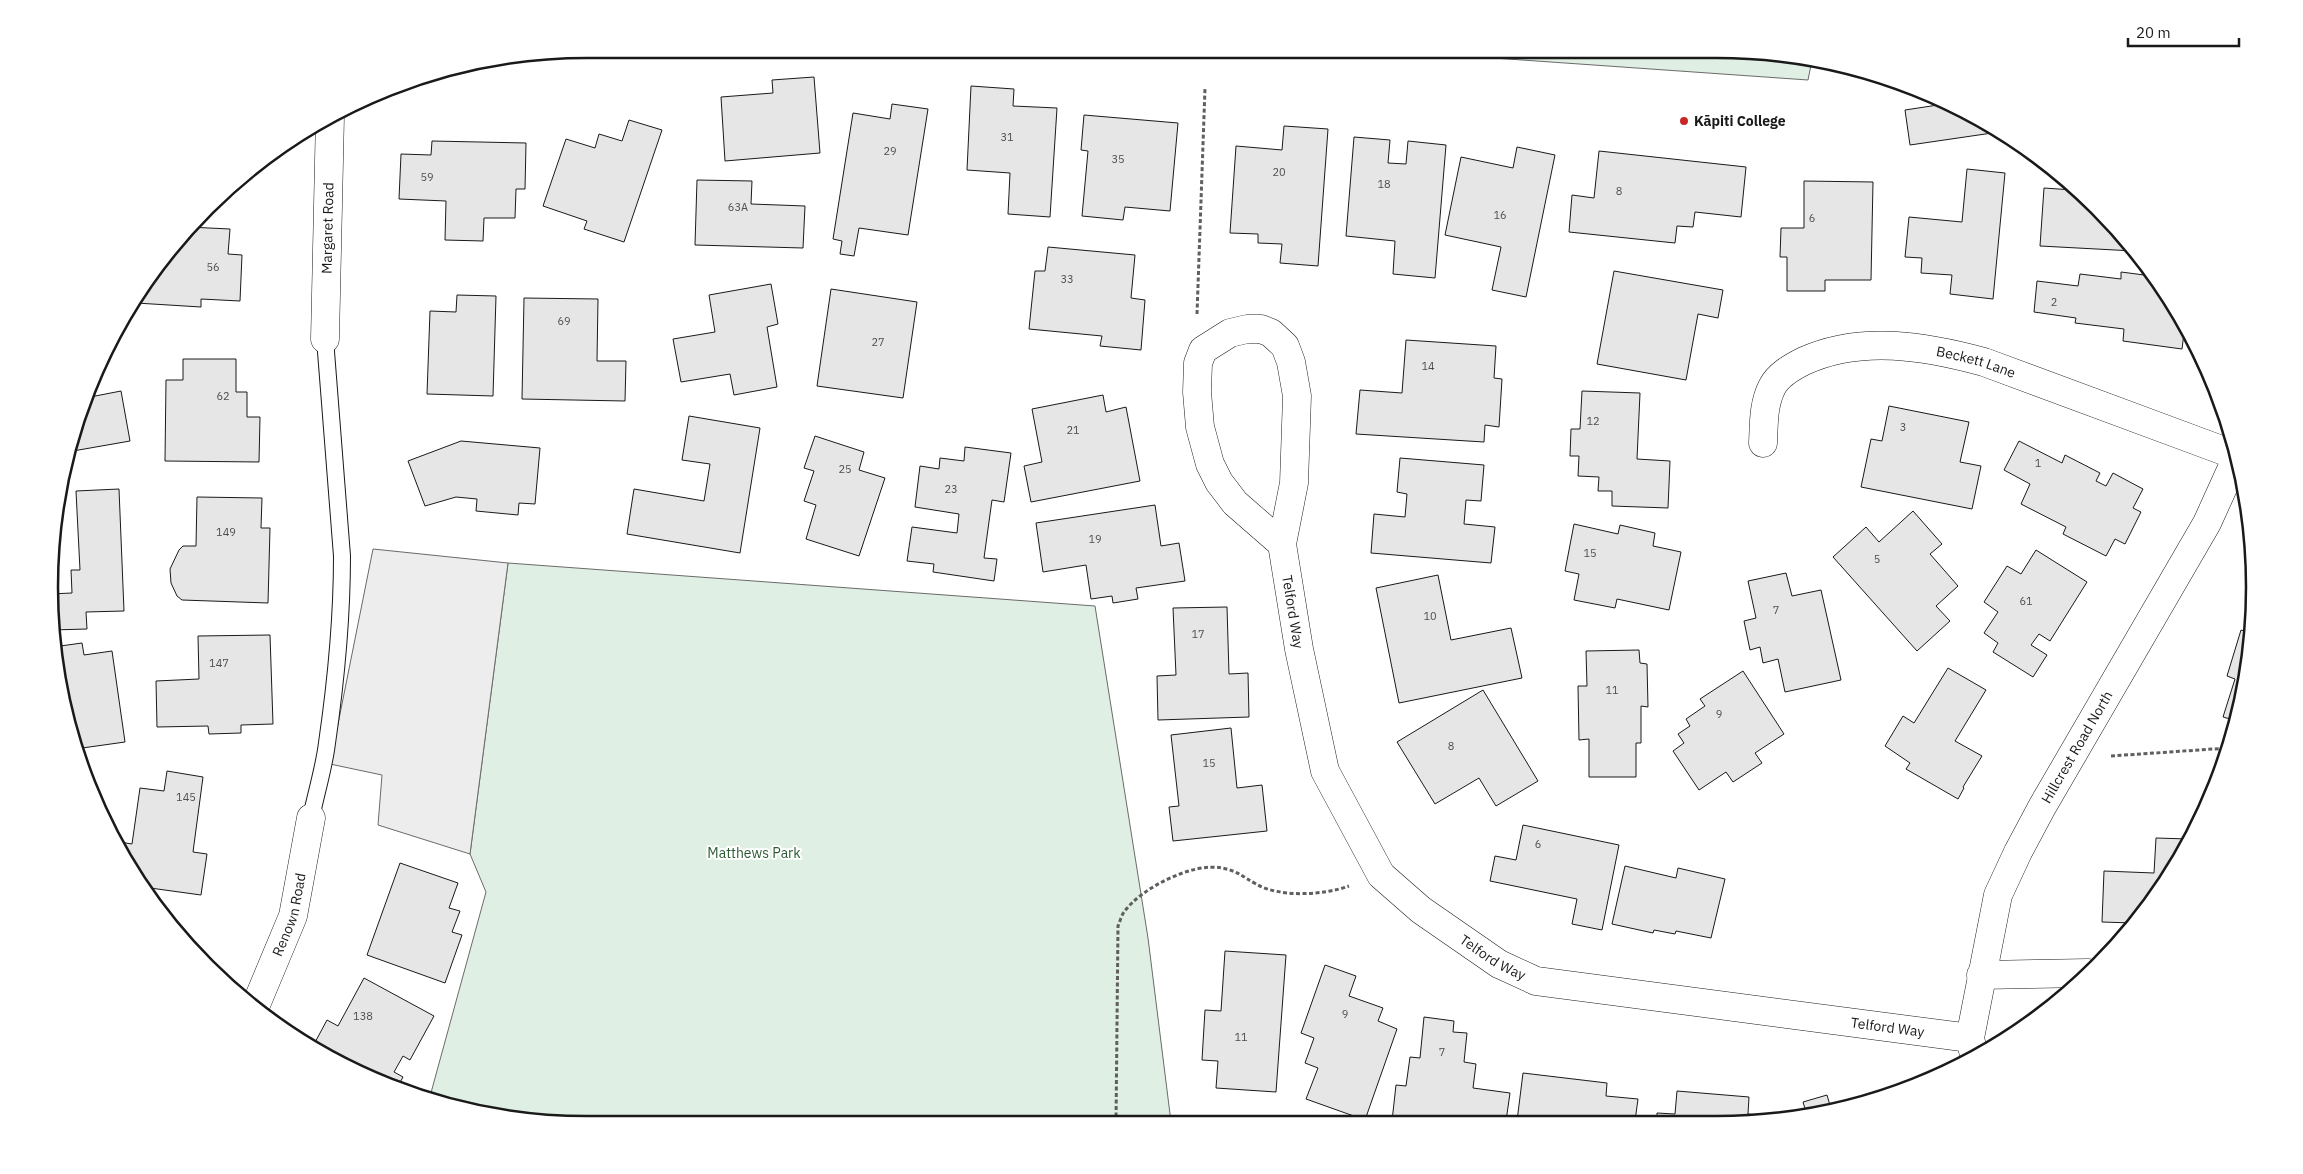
<svg xmlns="http://www.w3.org/2000/svg" width="2303" height="1174" font-family="'IBM Plex Sans',sans-serif">
	<style>
		.green { fill: #e0efe3; stroke: #6a6a6a }
		.parking { fill: #ededed; stroke: #6a6a6a }
		.building { fill: #e6e6e6; stroke: #1a1a1a }
		.lines { fill: none; stroke-linecap: round; stroke-linejoin: round }
		.lane-casing { stroke: #1a1a1a; stroke-width: 18 }
		.street-casing { stroke: #1a1a1a; stroke-width: 29 }
		.path { stroke: #5f5f5f; stroke-width: 3; stroke-dasharray: 4 2.5; stroke-linecap: butt }
		.lane { stroke: #fff; stroke-width: 16 }
		.street { stroke: #fff; stroke-width: 28 }
		.poi-dot { fill: #c62828; stroke: #fff; stroke-width: 2 }
		.labels { text-anchor: middle; dominant-baseline: central; stroke-width: 4; stroke-linejoin: round; paint-order: stroke }
		.number-label { font-size: 11px; fill: #4d4d4d }
		.poi-label { font-size: 14px; font-weight: bold; fill: #1a1a1a; stroke: #fff; text-anchor: start }
		.street-label { font-size: 14px; fill: #1a1a1a; stroke: #fff }
		.park-label { font-size: 14px; fill: #2b5a34; stroke: #fff }
		.rim { fill: none; stroke: #1a1a1a; stroke-width: 2.5 }
	</style>
	<rect width="100%" height="100%" fill="#fff"/>
	<g class="green">
		<path d="M1379 50H1751L1812 60 1808 80Z"/>
		<path d="M508 563 1095 606 1148 938 1171 1122 552 1124 448 1107 429 1100 486 892 470 854Z"/>
	</g>
	<path class="parking" d="M373 549 508 563 470 854 378 825 382 775 330 764Z"/>
	<g class="building">
		<path d="M814 77 820 153 725 161 721 97 773 93 772 80Z"/>
		<path d="M971 86 1014 89 1013 106 1057 108 1050 217 1008 214 1010 173 967 170Z"/>
		<path d="M1951 103 1999 132 1910 145 1905 110Z"/>
		<path d="M892 104 928 109 908 235 859 228 854 256 840 254 842 241 833 239 853 113 890 119Z"/>
		<path d="M1084 115 1178 123 1170 211 1125 207 1123 220 1082 216 1088 151 1081 150Z"/>
		<path d="M629 120 662 130 624 242 584 229 587 221 543 206 566 139 595 148 599 134 622 141Z"/>
		<path d="M1284 126 1328 129 1318 266 1280 263 1282 244 1258 243V234L1230 233 1236 146 1282 150Z"/>
		<path d="M1354 137 1390 140 1388 163 1406 164 1408 141 1446 145 1435 278 1393 274 1395 241 1346 236Z"/>
		<path d="M432 141 526 143 525 189H516L515 218H484L483 241 445 240 446 201 399 199 401 154 431 155Z"/>
		<path d="M1517 147 1555 155 1526 297 1492 290 1501 247 1445 235 1461 157 1513 168Z"/>
		<path d="M1599 151 1746 167 1741 217 1695 212 1693 227 1677 226 1675 243 1569 232 1572 195 1594 198Z"/>
		<path d="M1967 169 2005 173 1993 299 1950 294 1952 275 1921 273 1922 258 1905 257 1909 217 1962 222Z"/>
		<path d="M697 180 752 181 751 204 805 206 803 248 695 245Z"/>
		<path d="M1804 181 1873 182 1871 280H1825V291H1787V257H1780L1781 228H1804Z"/>
		<path d="M2073 187 2120 232 2134 251 2040 246 2044 188 2073 190Z"/>
		<path d="M188 227 230 229 228 254 242 255 240 301 201 299V307L136 303 137 296Z"/>
		<path d="M1048 247 1135 255 1131 298 1145 300 1141 350 1100 346 1102 336 1029 329 1035 271H1045Z"/>
		<path d="M1614 271 1723 290 1718 318 1698 314 1686 380 1597 364Z"/>
		<path d="M2121 272 2152 276 2185 325 2182 349 2123 341 2124 329 2075 323 2076 318 2034 312 2037 281 2078 286 2080 274 2121 279Z"/>
		<path d="M771 284 778 324 767 327 777 387 734 395 730 374 681 382 673 339 715 332 709 295Z"/>
		<path d="M831 289 917 302 903 398 817 386Z"/>
		<path d="M457 295 496 296 493 396 427 394 430 311 456 312Z"/>
		<path d="M524 298 598 299 597 361H626L625 401 522 399Z"/>
		<path d="M1406 340 1496 346 1494 378 1502 379 1499 427 1485 425 1484 442 1356 434 1360 390 1402 393Z"/>
		<path d="M183 359H236V392H247V417H260L259 462 165 461 166 380H183Z"/>
		<path d="M121 391 130 441 73 451 71 444 85 398Z"/>
		<path d="M1582 391 1640 393 1637 459 1670 461 1668 508 1612 506V491H1598L1599 477 1578 476 1579 456H1570L1571 429H1580Z"/>
		<path d="M1103 395 1106 412 1126 407 1140 481 1031 502 1024 466 1042 462 1032 409Z"/>
		<path d="M1889 406 1969 422 1960 462 1981 466 1972 509 1861 487 1871 439 1882 441Z"/>
		<path d="M689 416 760 428 740 553 627 534 634 489 704 501 710 464 682 460Z"/>
		<path d="M815 436 864 452 859 470 885 478 859 556 806 539 816 505 804 501 814 471 804 468Z"/>
		<path d="M461 441 540 448 535 504 519 503 518 515 476 511 477 499 456 497 425 506 408 461Z"/>
		<path d="M2019 441 2062 463 2065 455 2100 473 2096 481 2106 486 2113 473 2143 489 2133 508 2141 512 2125 544 2115 539 2106 556 2063 534 2066 527 2021 504 2030 484 2004 470Z"/>
		<path d="M965 447 1011 453 1004 502 992 500 984 558 997 559 994 581 933 572 934 564 907 561 912 527 957 533 959 514 915 507 920 466 939 469 940 458 964 461Z"/>
		<path d="M1400 458 1484 465 1481 501 1466 500 1464 524 1495 527 1491 563 1371 553 1374 514 1405 517 1407 494 1397 492Z"/>
		<path d="M119 489 124 611 86 612 87 629 52 630 49 594 72 593 71 570H80L76 491Z"/>
		<path d="M197 497 262 498 261 528H270L268 603 182 600 177 596 171 583 170 569 179 550 183 546H196Z"/>
		<path d="M1155 505 1161 546 1179 543 1185 581 1136 588 1138 599 1113 603 1112 596 1091 599 1086 565 1043 572 1036 523Z"/>
		<path d="M1913 511 1942 544 1930 554 1958 586 1936 606 1950 621 1917 651 1833 557 1866 527 1879 542Z"/>
		<path d="M1574 524 1618 534 1620 525 1655 533 1653 546 1681 552 1669 610 1617 599 1615 608 1574 600 1579 574 1565 571Z"/>
		<path d="M2036 550 2087 582 2050 641 2039 634 2031 645 2047 655 2033 677 1993 652 1998 643 1984 633 1998 612 1984 602 2007 566 2021 574Z"/>
		<path d="M1786 573 1792 596 1821 590 1841 680 1785 692 1778 659 1763 663 1760 647 1750 650 1744 621 1756 618 1748 581Z"/>
		<path d="M1438 575 1451 640 1511 628 1522 678 1399 703 1376 588Z"/>
		<path d="M1227 607 1229 674 1248 673 1249 717 1158 720 1157 676 1176 675 1173 608Z"/>
		<path d="M2241 630 2251 633 2237 721 2223 717 2235 679 2227 676Z"/>
		<path d="M270 635 273 724 241 725V733L209 734 208 726 157 727 156 681 199 679 198 636Z"/>
		<path d="M82 643 84 655 112 651 125 742 75 749 53 647Z"/>
		<path d="M1639 650 1640 663 1647 664 1648 707 1641 706V743H1636V777H1589V739L1579 740 1578 686H1587L1586 651Z"/>
		<path d="M1948 668 1986 690 1955 741 1982 756 1963 787 1964 788 1958 799 1906 769 1910 763 1885 746 1903 716 1914 723Z"/>
		<path d="M1743 671 1784 734 1755 753 1762 763 1733 782 1726 772 1699 790 1673 751 1684 743 1678 734 1690 726 1686 719 1705 706 1700 699Z"/>
		<path d="M1483 690 1538 781 1496 806 1479 778 1435 804 1397 742Z"/>
		<path d="M1231 728 1237 788 1262 785 1267 831 1173 841 1169 807 1179 806 1171 735Z"/>
		<path d="M167 771 203 777 193 852 207 854 201 895 143 887 114 841 132 844 140 788 164 791Z"/>
		<path d="M1523 825 1619 845 1602 930 1572 924 1577 899 1490 881 1495 856 1516 860Z"/>
		<path d="M2156 838 2189 839 2133 923 2102 922 2104 871 2154 873Z"/>
		<path d="M400 863 458 883 449 908 460 911 452 932 462 935 445 983 367 955Z"/>
		<path d="M1625 866 1676 878 1678 868 1725 879 1711 938 1676 931 1675 934 1654 930 1653 933 1612 924Z"/>
		<path d="M1225 951 1286 955 1276 1092 1216 1088 1218 1061 1202 1060 1205 1010 1221 1011Z"/>
		<path d="M1325 965 1356 976 1349 996 1383 1008 1378 1021 1397 1029 1365 1120 1306 1099 1318 1068 1305 1063 1314 1038 1301 1033Z"/>
		<path d="M364 978 434 1016 410 1060 403 1056 394 1072 403 1077 397 1088 349 1070 312 1048 327 1020 338 1026Z"/>
		<path d="M1424 1017 1454 1021 1453 1032 1467 1033 1464 1062 1476 1064 1473 1088 1510 1093 1506 1121H1392L1396 1085 1406 1086 1410 1057 1420 1058Z"/>
		<path d="M1523 1073 1607 1083 1606 1096 1638 1099 1635 1121H1517Z"/>
		<path d="M1677 1091 1749 1097 1748 1114 1788 1118 1787 1120 1657 1121V1113L1675 1114Z"/>
		<path d="M1827 1095 1831 1109 1807 1115 1803 1102Z"/>
	</g>
	<g class="lines">
		<g class="lane-casing">
			<path id="lane" d="M311 818C316 793 324 768 327 743 336 681 342 619 342 556L325 339"/>
		</g>
		<g class="street-casing">
			<g id="street">
				<path id="s1" d="M325 339 330 116"/>
				<path id="s2" d="M1763 443C1764 424 1763 405 1772 387 1778 375 1792 367 1804 361 1861 335 1925 346 1984 362L2235 455"/>
				<path id="s3" d="M1282 544 1294 483 1297 396 1291 362 1285 346 1271 333 1261 329H1247L1230 333 1203 350 1198 363 1197 392 1200 427 1210 464 1219 482 1235 503 1282 544 1299 649 1325 771 1381 875 1421 910 1499 964 1536 981 1970 1038"/>
				<path d="M1981 975 2088 973"/>
				<path id="s4" d="M255 1007 293 916 311 818"/>
				<path id="s5" d="M1974 1055 1970 1038 1998 895 2018 852 2042 807 2207 523 2236 459"/>
			</g>
		</g>
		<g class="path">
			<path d="M1197 314 1205 88"/>
			<path d="M2111 756 2228 748"/>
			<path d="M1116 1123 1118 926C1120 922 1121 916 1124 912 1141 888 1193 862 1222 868 1238 871 1243 877 1256 884 1280 898 1324 895 1349 886"/>
		</g>
		<use href="#lane" class="lane"/>
		<use href="#street" class="street"/>
	</g>
	<circle class="poi-dot" cx="1684" cy="121" r="5"/>
	<g class="labels">
		<g class="number-label">
			<text x="1007" y="137">31</text>
			<text x="890" y="151">29</text>
			<text x="1118" y="159">35</text>
			<text x="1279" y="172">20</text>
			<text x="427" y="177">59</text>
			<text x="1384" y="184">18</text>
			<text x="1619" y="191">8</text>
			<text x="738" y="207">63A</text>
			<text x="1500" y="215">16</text>
			<text x="1812" y="218">6</text>
			<text x="213" y="267">56</text>
			<text x="1067" y="279">33</text>
			<text x="2054" y="302">2</text>
			<text x="564" y="321">69</text>
			<text x="878" y="342">27</text>
			<text x="1428" y="366">14</text>
			<text x="223" y="396">62</text>
			<text x="1593" y="421">12</text>
			<text x="1903" y="427">3</text>
			<text x="1073" y="430">21</text>
			<text x="2038" y="463">1</text>
			<text x="845" y="469">25</text>
			<text x="951" y="489">23</text>
			<text x="226" y="532">149</text>
			<text x="1095" y="539">19</text>
			<text x="1590" y="553">15</text>
			<text x="1877" y="559">5</text>
			<text x="2026" y="601">61</text>
			<text x="1776" y="610">7</text>
			<text x="1430" y="616">10</text>
			<text x="1198" y="634">17</text>
			<text x="219" y="663">147</text>
			<text x="1612" y="690">11</text>
			<text x="1719" y="714">9</text>
			<text x="1451" y="746">8</text>
			<text x="1209" y="763">15</text>
			<text x="186" y="797">145</text>
			<text x="1538" y="844">6</text>
			<text x="1345" y="1014">9</text>
			<text x="363" y="1016">138</text>
			<text x="1241" y="1037">11</text>
			<text x="1442" y="1052">7</text>
		</g>
		<g class="poi-label">
			<text x="1694" y="121">Kāpiti College</text>
		</g>
		<g class="street-label">
			<text stroke="none"><textPath href="#s1" startOffset="111">Margaret Road</textPath></text>
			<text stroke="none"><textPath href="#s2" startOffset="275">Beckett Lane</textPath></text>
			<text stroke="none"><textPath href="#s3" startOffset="588">Telford Way</textPath></text>
			<text stroke="none"><textPath href="#s5" startOffset="331">Hillcrest Road North</textPath></text>
			<text stroke="none"><textPath href="#s4" startOffset="99">Renown Road</textPath></text>
			<text stroke="none"><textPath href="#s3" startOffset="1008">Telford Way</textPath></text>
			<text stroke="none"><textPath href="#s3" startOffset="1412">Telford Way</textPath></text>
		</g>
		<g class="park-label">
			<text x="754" y="853">Matthews Park</text>
		</g>
	</g>
	<path d="M0 0H2303V1174H0ZM587 58H1717A529 529 0 0 1 2246 587V587A529 529 0 0 1 1717 1116H587A529 529 0 0 1 58 587V587A529 529 0 0 1 587 58Z" fill="#fff" fill-rule="evenodd"/>
	<path class="rim" d="M587 58H1717A529 529 0 0 1 2246 587V587A529 529 0 0 1 1717 1116H587A529 529 0 0 1 58 587V587A529 529 0 0 1 587 58Z"/>
	<path d="M2128 38v8h111v-8" fill="none" stroke="#1a1a1a" stroke-width="2.5"/>
	<text x="2136" y="38" font-size="15" fill="#1a1a1a" stroke="#ffffff" stroke-width="4" paint-order="stroke">20 m</text>
</svg>
